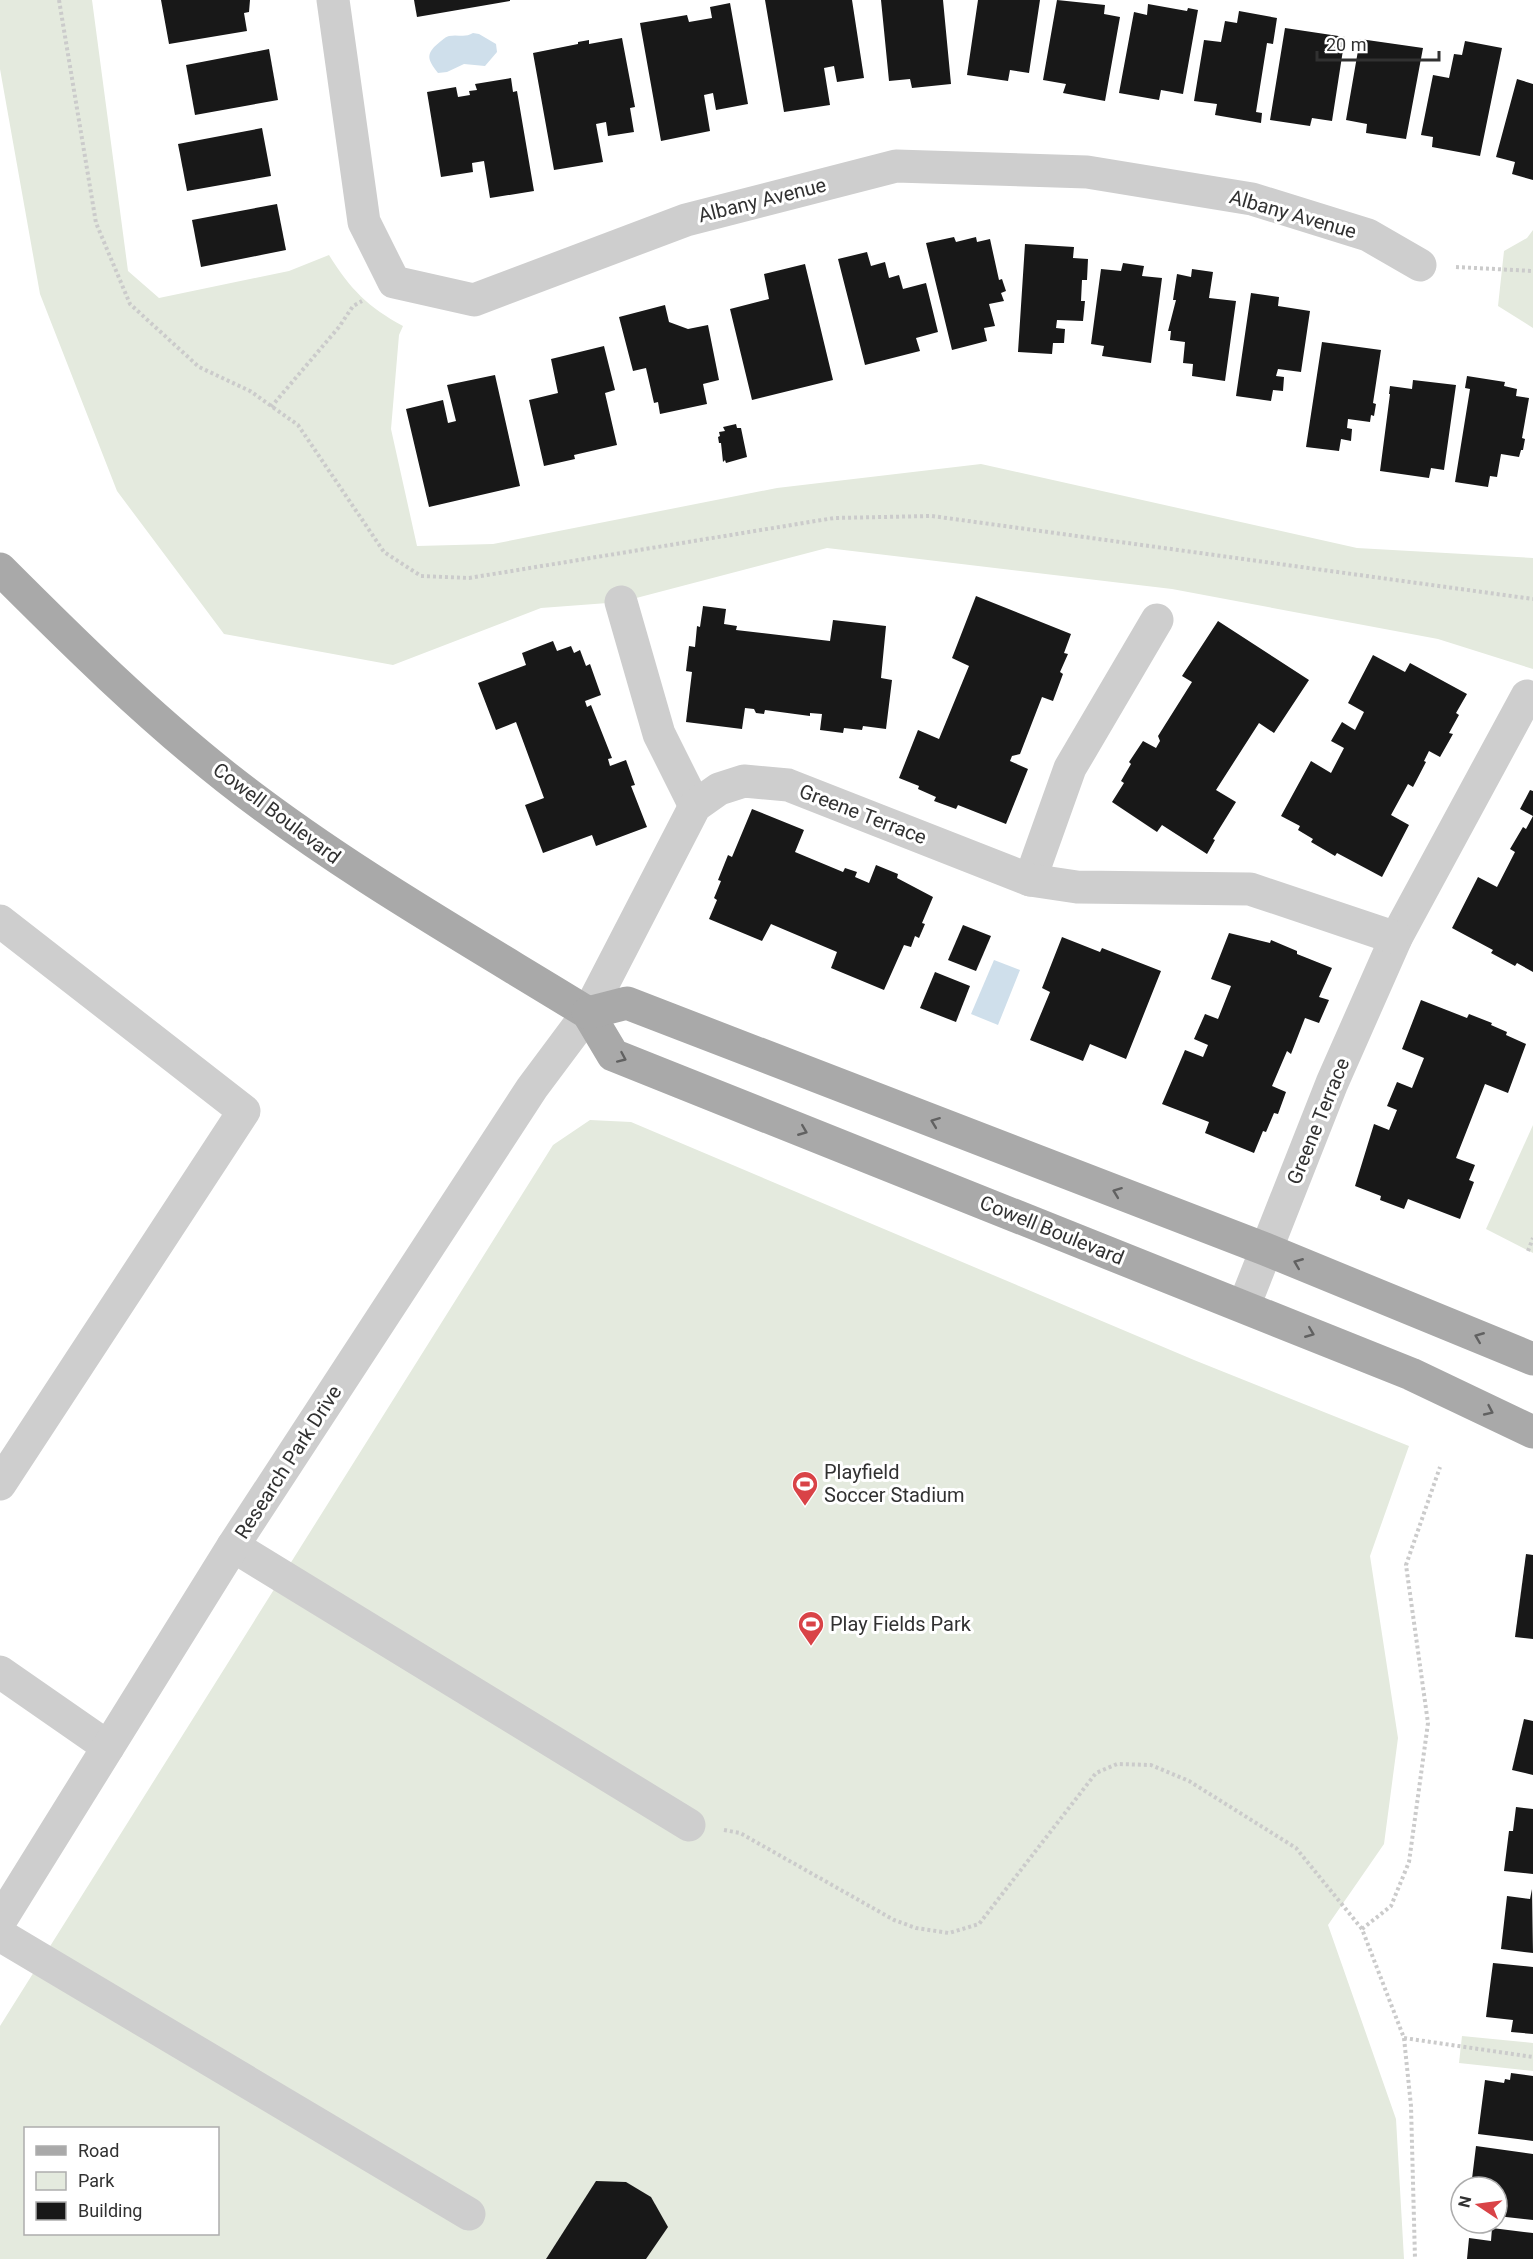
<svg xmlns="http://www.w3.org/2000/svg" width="1533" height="2259" font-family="Roboto,sans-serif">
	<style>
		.green { fill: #e4eade; fill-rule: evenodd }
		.water { fill: #cfdfeb }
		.building { fill: #181818 }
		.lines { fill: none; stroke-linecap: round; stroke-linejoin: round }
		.path { stroke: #cbcbcb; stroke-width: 4; stroke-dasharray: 3 3; stroke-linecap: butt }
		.minor { stroke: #cecece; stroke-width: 33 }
		.major { stroke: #a9a9a9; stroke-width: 33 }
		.oneway { stroke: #616161 }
		.labels { text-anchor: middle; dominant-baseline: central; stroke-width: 6; stroke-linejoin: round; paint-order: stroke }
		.street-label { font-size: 20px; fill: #313131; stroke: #fff }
		.poi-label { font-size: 20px; fill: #313131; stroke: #fff; text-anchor: start }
	</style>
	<rect width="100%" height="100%" fill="#fff"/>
	<g class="green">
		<path d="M0 0H92L128 271 159 298 289 271 329 255C350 289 368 307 403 326L399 335 391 429 417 546 493 544 777 488 981 464 1357 548 1533 558V669L1438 639 1172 589 827 548 621 602 541 608 393 665 224 634 117 491 40 294 0 69Z"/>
		<path d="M1533 230V328L1498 306 1504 251 1527 238Z"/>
		<path d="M590 1120 631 1122 1194 1360 1409 1446 1370 1556 1398 1738 1384 1844 1328 1925 1396 2119 1404 2259H0V2026L553 1145ZM26 2128H218V2234H26Z"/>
		<path d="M1533 1125V1253L1486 1229Z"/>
		<path d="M1462 2036 1533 2043V2071L1459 2063Z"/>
	</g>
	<g class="water">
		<path d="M473 33 479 34 496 44 497 52 485 66 464 64 447 72 438 73C426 58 426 53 441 41 444 39 445 37 449 36 458 34 465 38 473 33Z"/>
		<path d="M994 960 1020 970 998 1025 971 1014Z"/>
	</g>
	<g class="building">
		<path d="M161 0H250L249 12 244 13 247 31 169 44Z"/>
		<path d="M414 0H510V1L417 17Z"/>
		<path d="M765 0H852L864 78 837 82 834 66 824 68 830 105 784 112Z"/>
		<path d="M881 0H943L951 84 912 88 910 79 889 81Z"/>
		<path d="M978 0H1040L1029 73 1010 70 1008 81 967 75Z"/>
		<path d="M1057 0 1105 5 1104 14 1120 17 1105 101 1063 93 1066 84 1043 80Z"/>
		<path d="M730 3 748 104 716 110 713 93 704 95 710 131 661 141 640 23 687 15 689 22 712 18 710 7Z"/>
		<path d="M1148 4 1187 11 1188 8 1198 10 1183 94 1161 90 1159 100 1119 93 1134 12 1147 15Z"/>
		<path d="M1239 11 1277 18 1273 44 1267 43 1256 112 1262 113 1261 123 1215 115 1217 104 1194 101 1204 40 1221 42 1225 21 1237 23Z"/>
		<path d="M1285 28 1345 37 1332 121 1312 118 1310 126 1270 120Z"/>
		<path d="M622 38 635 107 630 108 634 132 608 136 606 122 596 124 603 162 554 170 533 53 578 44V42L589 40V44Z"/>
		<path d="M1360 39 1423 48 1406 139 1366 133 1367 124 1346 120Z"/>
		<path d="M1465 41 1502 48 1480 156 1432 147 1433 137 1421 135 1433 75 1449 78 1454 54 1462 55Z"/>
		<path d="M269 49 278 100 195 115 186 65Z"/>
		<path d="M511 78 513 92 517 91 534 191 490 198 484 161 472 163 473 172 441 177 427 92 456 87 458 97 470 95 469 91 477 90 475 84Z"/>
		<path d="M1517 79 1533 84V180L1512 174 1515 162 1496 157Z"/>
		<path d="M262 128 271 176 187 191 178 144Z"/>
		<path d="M277 204 286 250 201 267 192 220Z"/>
		<path d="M954 237 956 242 976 237 977 242 990 239 999 280 1002 279 1006 291 1001 293 1004 301 989 304 995 326 984 328 987 341 952 350 926 243Z"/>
		<path d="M1025 244 1074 247 1073 258 1088 259 1087 280H1082L1081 301H1085L1083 321 1057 320 1056 328 1065 329 1064 343H1053L1052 354 1018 352Z"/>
		<path d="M867 252 871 266 885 262 889 278 899 275 903 289 926 283 938 332 916 338 920 351 865 365 838 259Z"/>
		<path d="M1123 263 1144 266 1142 276 1162 278 1151 363 1102 356 1104 346 1091 344 1101 269 1121 271Z"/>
		<path d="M805 264 833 380 752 400 730 309 769 299 764 274Z"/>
		<path d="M1192 269 1213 272 1209 298 1236 301 1225 381 1192 376 1193 364 1183 363 1185 342 1170 340 1171 331H1168L1176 300H1173L1177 274 1191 277Z"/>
		<path d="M1251 293 1279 297 1278 306 1310 311 1301 372 1278 369 1276 376 1284 377 1283 391 1273 390 1271 401 1236 396Z"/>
		<path d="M665 305 669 322 688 329 708 325 719 380 703 384 707 404 660 414 658 402 654 403 646 368 633 371 619 317Z"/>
		<path d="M1322 342 1381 350 1373 403 1376 404 1374 416 1371 415 1370 422 1348 419 1347 428 1352 429 1351 441 1341 439 1339 451 1306 447Z"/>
		<path d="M604 346 615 390 605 393 617 445 574 455 575 459 544 466 529 400 558 393 551 359Z"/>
		<path d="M495 375 520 486 429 507 406 409 443 400 448 423 456 421 447 385Z"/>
		<path d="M1467 376 1505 382 1504 386 1517 389 1516 396 1529 398 1522 438 1525 439 1523 450H1521L1519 457 1501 454 1497 477 1490 476 1488 487 1455 482 1470 389 1465 388Z"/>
		<path d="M1413 380 1456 385 1444 470 1431 468 1429 478 1380 471 1390 394H1389L1390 386 1412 389Z"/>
		<path d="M736 424 737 428H741L747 457 726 463 725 460 723 462 721 443H719L718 437 720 436 719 432 725 431 723 427Z"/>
		<path d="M976 596 1071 634 1064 653 1068 654 1060 672 1063 674 1053 701 1042 697 1020 754 1012 756 1010 761 1028 769 1006 824 958 805 956 809 934 801 936 797 918 789 919 786 899 778 918 730 939 739 969 666 952 658Z"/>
		<path d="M703 606 726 609 724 624 737 626 736 630 830 641 833 620 886 626 881 678 892 680 886 729 863 726 862 730 844 728 843 733 820 730 822 714 810 713V716L765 710 764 714 756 713 754 709 745 708 742 729 686 722 692 672 686 671 689 646 695 647 697 626 700 627Z"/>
		<path d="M1218 621 1309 680 1274 733 1259 723 1216 790 1236 802 1213 839 1215 840 1207 854 1162 825 1157 832 1112 802 1124 783 1121 781 1131 764 1129 762 1143 741 1156 748 1160 741 1158 736 1192 682 1182 676Z"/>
		<path d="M553 641 557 651 571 646 574 653 580 650 586 666 590 664 601 695 585 701 587 707 591 705 612 758 608 759 610 766 626 760 635 785 631 786 647 827 596 846 592 835 543 853 525 805 544 798 516 722 496 730 478 683 526 665 522 653Z"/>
		<path d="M1373 655 1405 672 1410 663 1467 694 1456 713 1459 715 1449 733 1453 734 1440 757 1429 751 1424 761 1426 762 1413 787 1408 784 1391 815 1409 825 1382 877 1337 853 1335 856 1311 842 1313 839 1298 830 1300 826 1281 816 1311 761 1331 773 1344 748 1331 741 1342 722 1355 730 1364 712 1348 703Z"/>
		<path d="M1530 790 1533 791V972L1517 963 1515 966 1491 953 1493 950 1452 928 1478 877 1497 887 1515 852 1510 849 1523 827 1526 829 1533 816 1520 809Z"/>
		<path d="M752 809 804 830 795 852 843 872 845 868 857 872 855 877 869 883 876 865 898 874 897 878 933 897 922 923 925 924 919 938 915 936 911 947 904 945 884 990 831 968 837 952 771 924 762 941 709 919 717 900 714 898 721 881 718 880 728 855 732 857Z"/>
		<path d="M963 925 991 936 976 971 948 960Z"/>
		<path d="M1229 933 1270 943 1271 940 1297 951V954L1332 968 1319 997 1329 1000 1319 1023 1305 1018 1291 1054 1287 1051 1272 1086 1286 1092 1278 1114 1274 1113 1266 1132 1263 1131 1254 1153 1205 1133 1209 1122 1162 1104 1185 1050 1203 1057 1208 1045 1194 1039 1205 1014 1218 1019 1231 986 1211 979Z"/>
		<path d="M1062 937 1100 952 1102 948 1161 971 1126 1059 1090 1044 1083 1061 1030 1040 1050 992 1042 988Z"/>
		<path d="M935 972 970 986 956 1022 920 1008Z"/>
		<path d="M1421 1000 1467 1018 1469 1014 1492 1023 1491 1025 1507 1032 1506 1035 1526 1044 1508 1093 1485 1084 1456 1158 1475 1165 1469 1180 1474 1182 1460 1219 1408 1199 1404 1209 1380 1200 1381 1196 1355 1186 1374 1124 1389 1130 1397 1110 1387 1106 1397 1082 1412 1088 1424 1058 1402 1049Z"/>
		<path d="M1526 1554 1533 1555V1639L1515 1637Z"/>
		<path d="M1524 1719 1533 1721V1775L1512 1770Z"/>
		<path d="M1516 1807 1533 1809V1874L1504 1871 1509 1831H1513Z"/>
		<path d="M1532 1889 1533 1953 1501 1949 1507 1896 1530 1899Z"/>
		<path d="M1493 1963 1533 1967V2034L1511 2032 1513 2020 1486 2017Z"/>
		<path d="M1511 2073 1533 2076V2141L1478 2134 1485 2080 1504 2083 1505 2079 1510 2080Z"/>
		<path d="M1476 2146 1533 2154V2220L1497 2216V2187H1471Z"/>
		<path d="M596 2181 626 2182 651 2197 668 2227 646 2259H546Z"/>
		<path d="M1492 2228 1533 2233V2259H1467L1469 2238 1491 2241Z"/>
	</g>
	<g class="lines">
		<g class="path">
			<path d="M59 0 96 223 130 304 199 367 250 391 298 425 384 552 421 576 469 578 834 518 932 516 1533 599"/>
			<path d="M1456 267 1533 271"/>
			<path d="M271 407 339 327 353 306 362 301"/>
			<path d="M1528 1251 1533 1238"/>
			<path d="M724 1830 740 1833 894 1920 916 1928 949 1933 979 1924 1096 1773 1117 1764 1151 1765 1189 1781 1296 1848 1362 1929 1404 2038 1411 2106 1415 2259"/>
			<path d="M1362 1929 1391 1906 1409 1862 1428 1723 1406 1565 1440 1467"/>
			<path d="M1404 2038 1533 2057"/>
		</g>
		<g class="minor">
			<path d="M333 0 364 222 394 282 474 300 686 220 896 166 1087 172 1252 199 1368 235 1420 265"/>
			<path d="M621 602 659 734 695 806"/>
			<path d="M1030 880 1070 768 1157 620"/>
			<path d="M0 921 244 1111 0 1484"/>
			<path d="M1244 1306 1332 1083 1396 938 1527 696"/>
			<path d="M233 1546 689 1825"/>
			<path d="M0 1672 108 1747"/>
			<path d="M0 1921 233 1546 532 1088 588 1013 695 806 719 789 744 781 788 785 1030 880 1077 887 1250 889 1396 938"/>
			<path d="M0 1935 469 2214"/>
		</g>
		<g class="major">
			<path d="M0 569C73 642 146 714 227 778 340 867 466 938 588 1013L613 1055 1411 1374 1533 1432"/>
			<path d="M588 1013 627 1003 1265 1249 1533 1359"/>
		</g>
	</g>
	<defs><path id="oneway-chevron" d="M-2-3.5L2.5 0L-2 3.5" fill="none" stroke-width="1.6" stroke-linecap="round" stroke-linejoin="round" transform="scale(1.5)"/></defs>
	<g class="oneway">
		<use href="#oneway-chevron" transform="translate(622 1058) rotate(24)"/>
		<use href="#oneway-chevron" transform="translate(935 1122) rotate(-159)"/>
		<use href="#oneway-chevron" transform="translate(803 1131) rotate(22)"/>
		<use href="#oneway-chevron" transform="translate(1117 1192) rotate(-159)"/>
		<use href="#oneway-chevron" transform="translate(1298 1263) rotate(-158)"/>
		<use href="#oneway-chevron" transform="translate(1310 1333) rotate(22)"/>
		<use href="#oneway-chevron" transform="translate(1479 1337) rotate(-158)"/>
		<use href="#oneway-chevron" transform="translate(1489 1411) rotate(25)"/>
	</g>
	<defs>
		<g id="stadium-pin" transform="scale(1.35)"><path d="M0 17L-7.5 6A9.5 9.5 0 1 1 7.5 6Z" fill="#d94347" stroke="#fff"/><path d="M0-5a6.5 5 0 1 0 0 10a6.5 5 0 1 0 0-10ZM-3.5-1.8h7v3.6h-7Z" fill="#fff"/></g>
	</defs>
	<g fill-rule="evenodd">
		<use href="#stadium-pin" x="805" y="1484"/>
		<use href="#stadium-pin" x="811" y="1624"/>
	</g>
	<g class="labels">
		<g class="street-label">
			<text transform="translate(762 200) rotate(-14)">Albany Avenue</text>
			<text transform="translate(1293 214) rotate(16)">Albany Avenue</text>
			<text transform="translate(277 813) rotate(37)">Cowell Boulevard</text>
			<text transform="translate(863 814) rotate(21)">Greene Terrace</text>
			<text transform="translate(1318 1121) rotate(-68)">Greene Terrace</text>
			<text transform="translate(1052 1230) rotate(22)">Cowell Boulevard</text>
			<text transform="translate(288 1462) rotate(-57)">Research Park Drive</text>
		</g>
		<g class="poi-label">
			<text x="824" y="1472">Playfield<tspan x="824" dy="23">Soccer Stadium</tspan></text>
			<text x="830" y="1624">Play Fields Park</text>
		</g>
	</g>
	<rect x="24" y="2127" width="195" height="108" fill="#ffffff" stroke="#adadad" stroke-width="1.5"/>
	<rect x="36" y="2146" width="30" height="9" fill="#a9a9a9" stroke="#adadad" stroke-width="1.5"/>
	<text x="78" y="2157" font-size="18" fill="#313131">Road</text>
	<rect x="36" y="2172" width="30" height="18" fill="#e4eade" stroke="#adadad" stroke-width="1.5"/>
	<text x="78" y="2187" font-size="18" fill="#313131">Park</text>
	<rect x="36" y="2202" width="30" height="18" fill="#181818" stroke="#adadad" stroke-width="1.5"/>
	<text x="78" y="2217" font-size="18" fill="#313131">Building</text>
	<g transform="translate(1479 2205) rotate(283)"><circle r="28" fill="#ffffff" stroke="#adadad" stroke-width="1.5"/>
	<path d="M0-4.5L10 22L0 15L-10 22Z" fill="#d94347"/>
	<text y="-9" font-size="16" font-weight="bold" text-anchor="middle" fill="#313131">N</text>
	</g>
	<path d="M1317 51v9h122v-9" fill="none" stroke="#313131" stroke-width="3"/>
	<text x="1326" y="51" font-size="18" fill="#313131" stroke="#ffffff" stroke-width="4.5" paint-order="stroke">20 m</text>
</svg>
